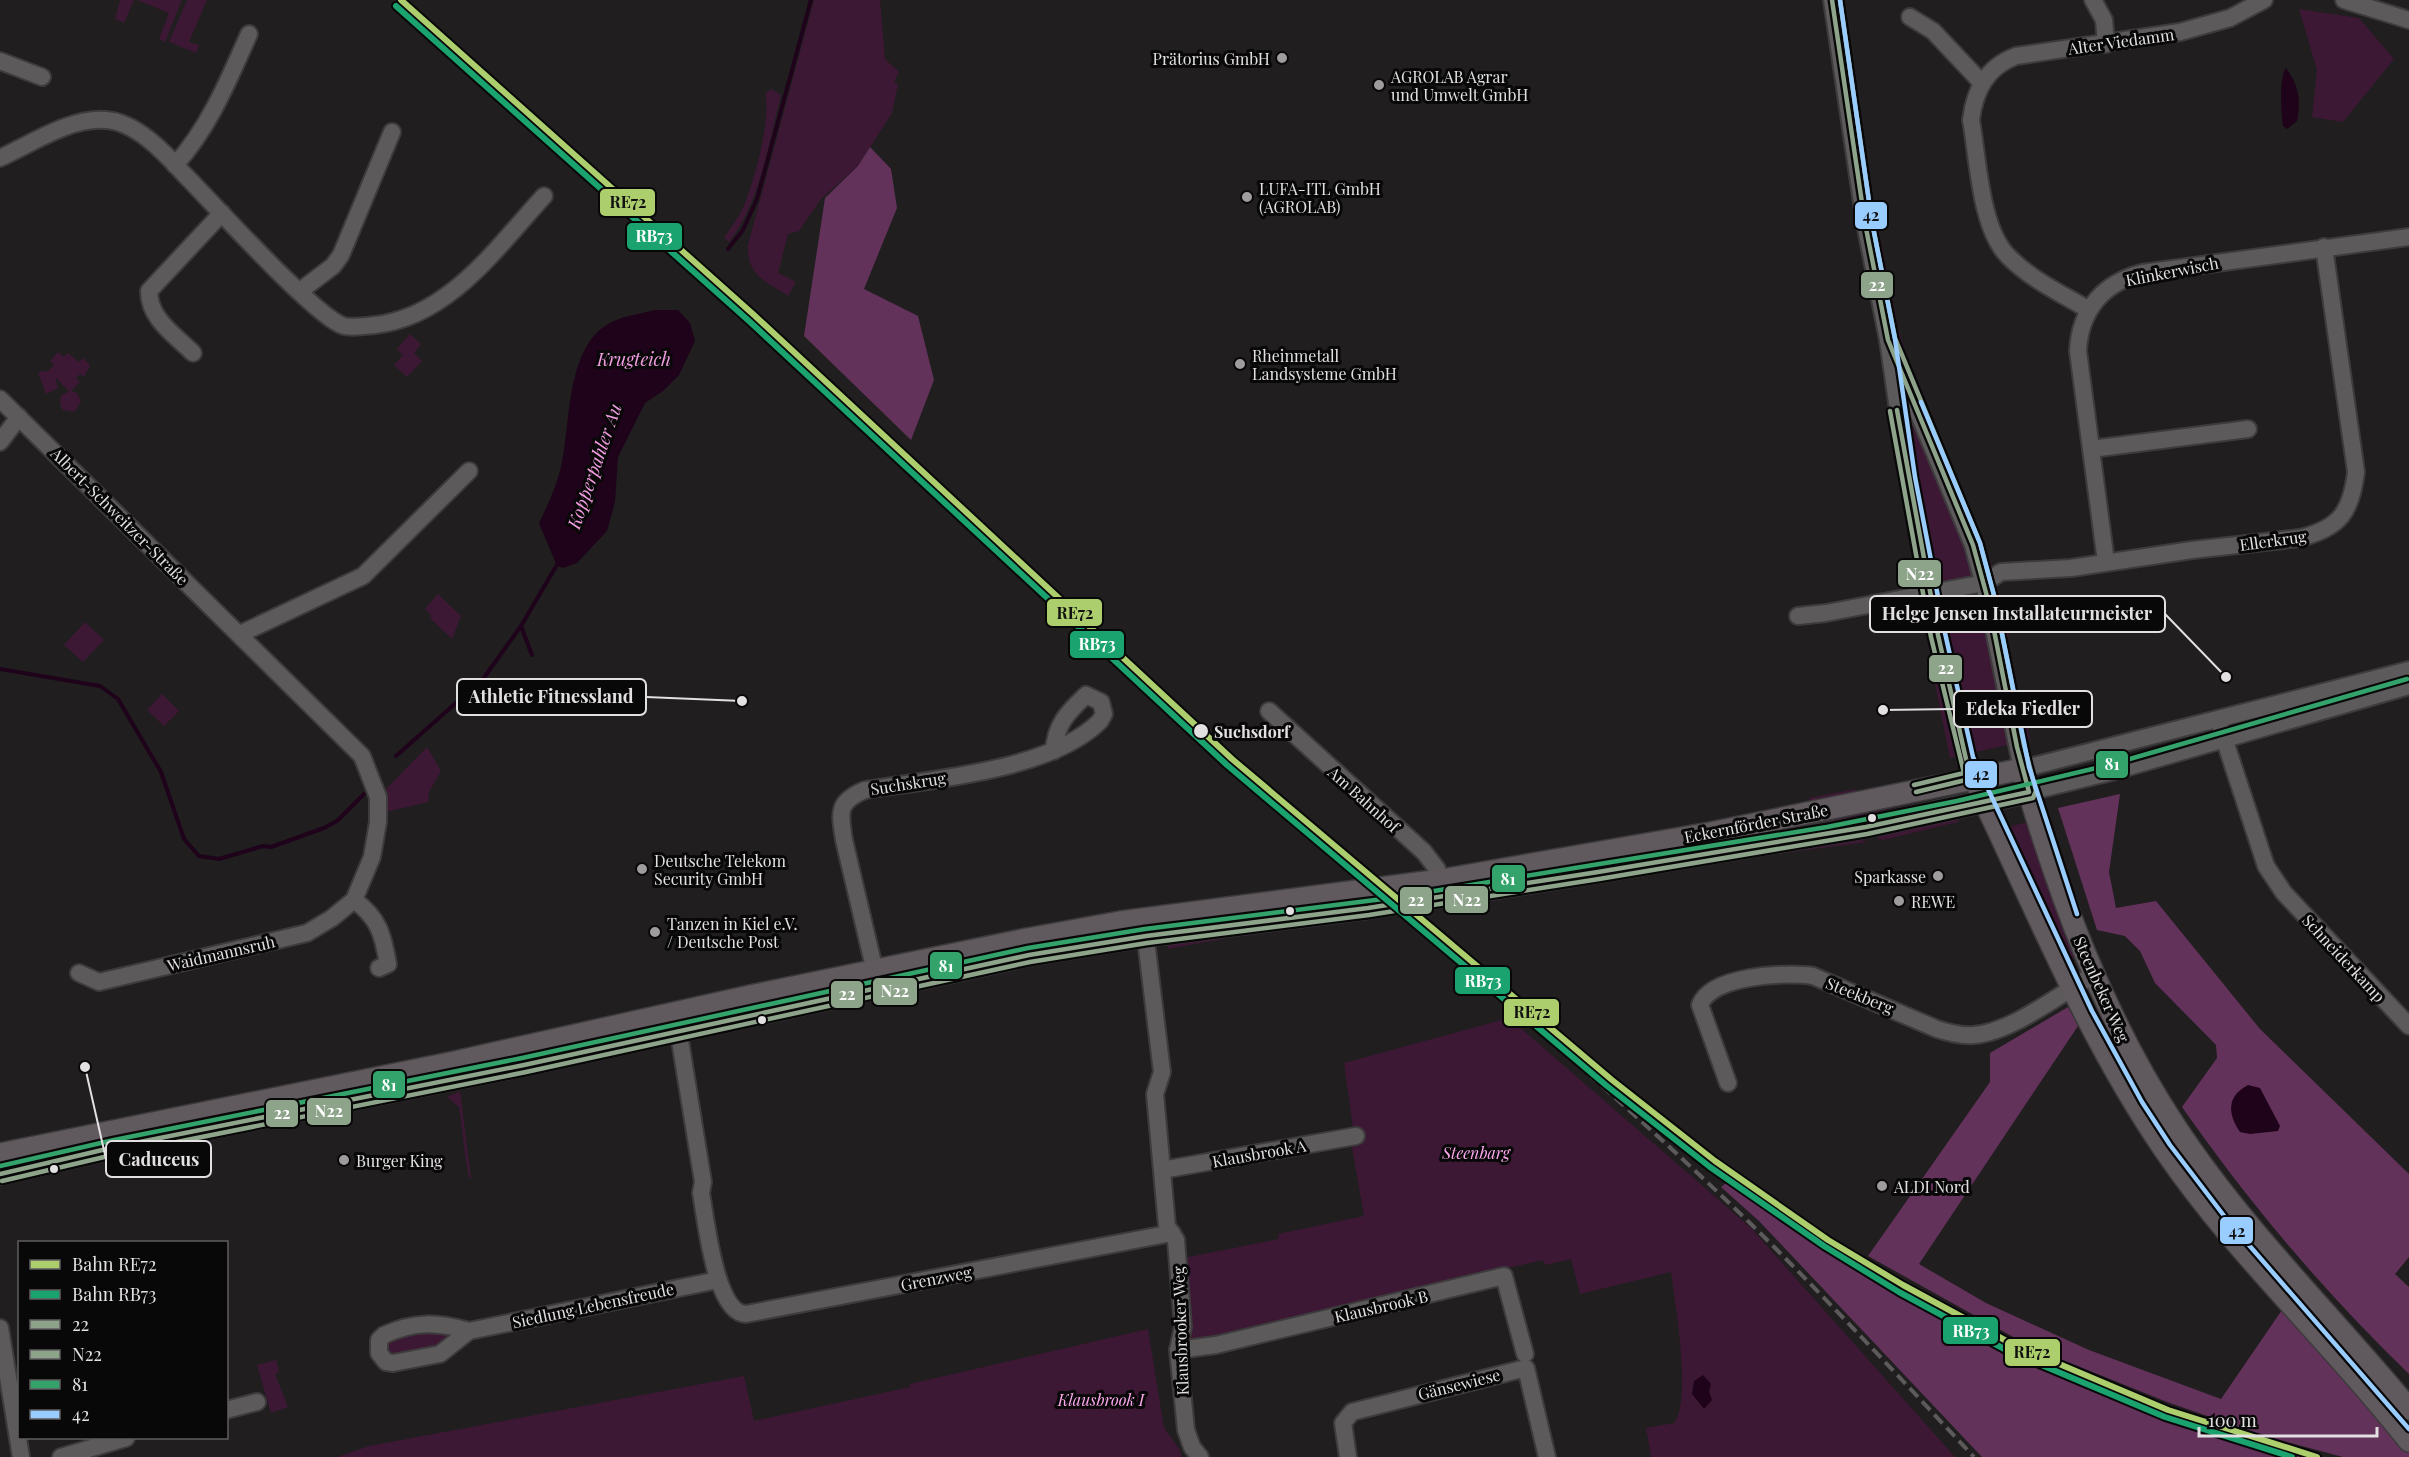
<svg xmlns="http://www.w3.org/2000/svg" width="2409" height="1457" font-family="'Playfair Display',serif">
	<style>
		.green { fill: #3c1835 }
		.forest { fill: #63325a }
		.water { fill: #1e031a }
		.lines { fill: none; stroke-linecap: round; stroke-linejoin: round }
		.stream { stroke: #1e031a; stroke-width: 4 }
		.minor-casing { stroke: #3d3b3c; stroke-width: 20 }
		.major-casing { stroke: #3d3b3c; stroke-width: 24 }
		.minor { stroke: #5c5a5b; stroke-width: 16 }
		.major { stroke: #60595e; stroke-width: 21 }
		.rail { stroke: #5c5a5b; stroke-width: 4; stroke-dasharray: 12 6; stroke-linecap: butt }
		.bus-1-casing { stroke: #090809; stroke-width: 9 }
		.bus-2-casing { stroke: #090809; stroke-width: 9 }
		.bus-3-casing { stroke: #090809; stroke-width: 9 }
		.bus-4-casing { stroke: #090809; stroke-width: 9 }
		.bus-1 { stroke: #8ea48a; stroke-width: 4.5 }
		.bus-2 { stroke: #8ea48a; stroke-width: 4.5 }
		.bus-3 { stroke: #33a36b; stroke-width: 4.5 }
		.bus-4 { stroke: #9cf; stroke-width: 4.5 }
		.rail-1-casing { stroke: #090809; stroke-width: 10 }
		.rail-2-casing { stroke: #090809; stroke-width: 10 }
		.rail-1 { stroke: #adce6d; stroke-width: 6 }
		.rail-2 { stroke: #1aa26f; stroke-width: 6 }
		.poi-dot { fill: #9f9c9e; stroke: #090809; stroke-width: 2 }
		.stop-dot { fill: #e3e0e2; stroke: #090809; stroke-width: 2 }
		.labels { text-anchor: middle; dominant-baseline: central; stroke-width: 6; stroke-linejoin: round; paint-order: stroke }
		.street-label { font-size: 16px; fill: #e3e0e2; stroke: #090809 }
		.poi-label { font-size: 16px; fill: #e3e0e2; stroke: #090809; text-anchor: start }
		.stop-label { font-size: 16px; font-weight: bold; fill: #e3e0e2; stroke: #090809; text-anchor: start }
		.park-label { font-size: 16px; font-style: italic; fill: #fea8ed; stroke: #090809 }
		.water-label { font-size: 18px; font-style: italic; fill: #f39ee2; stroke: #090809 }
		.leader { fill: none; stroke: #e3e0e2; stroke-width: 2 }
		.callout-dot { fill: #e3e0e2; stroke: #090809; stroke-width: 2 }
		.callout { fill: #090809; stroke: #e3e0e2; stroke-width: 2 }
		.callout-label { font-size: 18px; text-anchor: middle; font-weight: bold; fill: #e3e0e2 }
		.line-badge { stroke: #090809; stroke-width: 2 }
		.badge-label { font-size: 16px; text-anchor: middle; font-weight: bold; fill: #fff }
		.pale-badge-label { font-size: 16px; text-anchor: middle; font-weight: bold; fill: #111 }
	</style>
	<rect width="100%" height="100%" fill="#201e1f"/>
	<g class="green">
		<path d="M120 0H134L124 23 115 19Z"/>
		<path d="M137 0H182L165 42 159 39 169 13Z"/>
		<path d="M187 0H207L189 42 199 45 196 53 169 42Z"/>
		<path d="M814 0H880L885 59 899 72 894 82 898 84 892 113 858 166 821 199 799 231 788 234 778 273 796 282 788 296C764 280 747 276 748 245Z"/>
		<path d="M1838 0H1842L1875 217H1873Z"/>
		<path d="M2299 9 2359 18 2394 59 2343 122 2312 117 2317 70Z"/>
		<path d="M771 89 781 95C768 145 761 200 729 242L724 238C730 229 737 219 742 210 753 186 772 118 765 94Z"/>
		<path d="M1875 226H1878L1898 328 1920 397 1993 568 1990 571 1906 366 1885 288Z"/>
		<path d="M410 334 421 344 414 353 422 361 407 377 394 365 403 355 397 349Z"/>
		<path d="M58 352 64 357 68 353 79 362 83 358 90 365 84 377 80 374 76 378 80 382 71 391 77 393 81 402 74 412 63 410 60 404 61 396 69 391 55 377 58 388 46 394 38 372 48 371 54 365 50 361Z"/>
		<path d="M1901 391 1951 501 1974 575 1972 577 1943 582 1933 577Z"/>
		<path d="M1971 592 1979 598 1939 604 1940 599Z"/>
		<path d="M438 594 461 616 452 639 430 618 432 616 425 609Z"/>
		<path d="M2002 605 2009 638 2003 639 1996 606Z"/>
		<path d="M1982 607 2008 733 2007 745 1976 752 1954 651 1941 614Z"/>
		<path d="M1925 616 1938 667 1933 668 1923 619Z"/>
		<path d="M85 622 104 640 83 662 64 645Z"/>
		<path d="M1935 683 1942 688 1955 757 1950 758Z"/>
		<path d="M162 694 179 711 164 726 147 710Z"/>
		<path d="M2022 701 2030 739 2023 740 2016 702Z"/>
		<path d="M427 747 441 771 429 792 428 802 386 812 385 790Z"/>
		<path d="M1856 789V792L1812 807 1809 798Z"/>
		<path d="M1946 792 1948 795C1883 810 1818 827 1752 837L1751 835Z"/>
		<path d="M1957 818 1958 822 1883 840 1878 839 1877 835Z"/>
		<path d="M2028 822 2074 951 2072 968 2008 827Z"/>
		<path d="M1857 839 1868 842 1684 866 1470 905 1468 901Z"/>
		<path d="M1239 933 1240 936 1167 949 1171 941Z"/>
		<path d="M1509 1018 1751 1228 1955 1457H1651L1646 1428 1674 1423C1692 1400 1675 1303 1671 1272L1580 1294 1571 1259 1545 1265 1543 1260 1508 1268V1272L1180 1349 1178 1259 1279 1239 1278 1234 1364 1216 1349 1130 1353 1128 1344 1063Z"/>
		<path d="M460 1091 471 1178H469C464 1154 463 1131 459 1107L447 1097Z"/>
		<path d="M428 1328 458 1334 445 1346 388 1358 384 1341Z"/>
		<path d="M1148 1329 1164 1428 1180 1450 1182 1457H337L369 1446 744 1376 754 1421 910 1387V1384Z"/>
		<path d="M276 1360 279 1372 275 1374 288 1407 271 1413 257 1365Z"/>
	</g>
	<g class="forest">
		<path d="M870 147 891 169 897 208 864 289 918 316 934 380 911 440 804 336 825 198 858 166Z"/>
		<path d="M2120 794 2109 872 2116 908 2156 901 2260 1029 2409 1174V1257L2395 1274 2409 1287V1374C2325 1293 2249 1203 2182 1107L2217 1058 2216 1045 2155 983 2140 951 2125 936 2097 930 2058 808Z"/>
		<path d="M2068 1007 2078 1026 1919 1264 1986 1303 2089 1350 2221 1399 2284 1307 2409 1448V1457H2343L2268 1437 2167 1402 2033 1348 1868 1256 1990 1082V1053Z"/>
		<path d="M1729 1181C1821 1241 1913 1303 2013 1351 2104 1395 2204 1431 2302 1457H1982L1759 1221 1721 1187Z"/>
	</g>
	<g class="water">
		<path d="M2286 68C2299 85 2301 101 2297 121L2287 129 2283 126C2281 113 2279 77 2286 68Z"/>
		<path d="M654 310H678L690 323 695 341 679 375 663 391 645 403 618 457 615 502 607 531 577 563 563 568 557 566 539 523C548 505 556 487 561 467 571 425 565 347 610 323 622 316 641 314 654 310Z"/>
		<path d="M2248 1085 2260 1088 2280 1126 2278 1131 2250 1134 2240 1132C2227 1113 2227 1096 2248 1085Z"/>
		<path d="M1703 1375 1711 1384 1709 1391 1712 1400 1704 1409 1692 1394 1694 1381Z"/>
	</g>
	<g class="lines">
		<g class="stream">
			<path d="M728 249 743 230 757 199 811 0"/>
			<path d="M521 626 532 655"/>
			<path d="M0 669 100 686 118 699 161 772 184 839 199 856 219 859 263 846 271 847 324 828 337 821 364 794"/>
			<path d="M396 756 483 679 521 626 558 563"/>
		</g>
		<g class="minor-casing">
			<g id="minor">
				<path d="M1832 0 1865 223 1888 340 1908 478 1938 635 1966 759 1974 778"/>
				<path d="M2093 0 2104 20 2106 44"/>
				<path d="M2344 0 2409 20"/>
				<path d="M1910 17 1933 31 1981 82"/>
				<path d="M0 61 42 77"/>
				<path d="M0 158C31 144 70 117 106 120 136 122 164 152 183 173 209 199 317 319 344 326 354 328 365 326 375 325 449 317 497 247 544 196"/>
				<path d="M175 165C209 128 229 79 249 34"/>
				<path d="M300 291 333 266 341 255 392 132"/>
				<path d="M2089 310C2062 294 2030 279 2008 256 1980 228 1978 158 1971 120 1975 89 1987 67 2016 56L2180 32 2230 18 2264 0"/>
				<path d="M1888 340 1973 545 1988 600 2022 769 2409 670"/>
				<path d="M193 353C175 335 149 319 149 291L222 213"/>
				<path d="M0 399 362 756 378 797V822L372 857 354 900 332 918 307 933 99 982 79 973"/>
				<path d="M0 442 19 417"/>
				<path d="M2091 449 2248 429"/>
				<path d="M2106 562 2078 351C2080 310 2103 283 2142 273L2409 237"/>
				<path d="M1798 616 1826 613 1984 583 2001 572 2071 568 2192 550 2300 538C2340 528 2351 512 2356 472L2324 247"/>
				<path d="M240 634 363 576 469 471"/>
				<path d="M1269 711 1424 852 1437 869 1443 891"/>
				<path d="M2221 729 2266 866 2284 893 2409 1026"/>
				<path d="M2029 792 2111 772 2409 686"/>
				<path d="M354 900C379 918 383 935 388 964L379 968"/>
				<path d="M1144 924 1162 1072 1155 1094 1167 1226 1176 1240 1183 1327 1178 1350 1186 1430 1192 1447 1200 1457"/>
				<path d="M877 980 844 840C840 813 836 802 865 790 932 779 1050 771 1100 721L1104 714 1101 702 1086 695C1068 712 1055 725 1054 751"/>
				<path d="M677 1022 703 1182 701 1193C706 1219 715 1313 746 1314L1172 1233"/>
				<path d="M1728 1083 1700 1005C1711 975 1786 972 1813 976L1937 1029C1949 1033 1961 1036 1974 1035 2012 1032 2060 994 2093 975"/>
				<path d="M1162 1170 1356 1136"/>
				<path d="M0 1328 21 1457"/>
				<path d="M469 1331 440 1354 393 1363 386 1362 379 1353V1340L384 1335C415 1321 437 1322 469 1331L718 1280"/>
				<path d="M1178 1350 1216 1345 1504 1276 1525 1354"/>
				<path d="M226 1410 257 1402"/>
				<path d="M61 1457 126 1438"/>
				<path d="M1348 1457 1343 1423 1352 1412 1526 1368 1547 1457"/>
			</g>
		</g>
		<g class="major-casing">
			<g id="major">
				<path d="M1979 790C2037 911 2088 1038 2164 1149 2236 1255 2331 1341 2409 1441"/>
				<path d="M0 1154 450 1063 750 996 1027 939 1120 922 1441 880 1710 833 2022 769C2058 893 2103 1017 2175 1126 2242 1228 2331 1315 2409 1409"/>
				<path d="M0 1174 115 1147 524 1065 1029 955 1146 936 1368 908 1598 872 1866 827 2029 792"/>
			</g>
		</g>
		<use href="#minor" class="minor"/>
		<use href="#major" class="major"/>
		<g class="rail">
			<path d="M801 359 885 448"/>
			<path d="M1301 828C1454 958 1609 1086 1753 1226 1829 1301 1901 1379 1974 1457"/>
		</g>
		<g class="bus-1-casing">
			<g id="bus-1">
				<path d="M1897 410 1938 635 1966 759 1974 778 1916 792"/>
				<path d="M0 1174 115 1147 524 1065 1029 955 1146 936 1368 908 1598 872 1866 827 2029 792 2017 747 1988 600 1973 545 1888 340 1865 223 1832 0"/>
			</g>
		</g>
		<g class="bus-2-casing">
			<g id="bus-2">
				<path d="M1890 411 1931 637 1964 773 1914 785"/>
				<path d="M2 1181 117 1154 526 1072 1030 962 1147 943 1369 915 1599 879 1867 834 2033 798 2036 791 2024 745 1995 599 1980 543 1895 338 1872 222 1840 0"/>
			</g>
		</g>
		<g class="bus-3-casing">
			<path id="bus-3" d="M0 1166 114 1140 522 1058 1028 948 1145 929 1391 898 1827 827 1957 801 2109 765 2407 679"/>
		</g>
		<g class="bus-4-casing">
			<g id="bus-4">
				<path d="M1840 0 1872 222 1895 339 1915 477 1945 633 1973 757 2092 1011 2142 1102 2170 1145 2228 1221 2409 1429"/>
				<path d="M1921 402 1980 543 1995 599 2029 767 2077 914"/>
			</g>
		</g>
		<use href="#bus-1" class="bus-1"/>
		<use href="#bus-2" class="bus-2"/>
		<use href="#bus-3" class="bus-3"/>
		<use href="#bus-4" class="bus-4"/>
		<g class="rail-1-casing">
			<path id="rail-1" d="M401 0 754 315 1232 759 1612 1080 1715 1161 1828 1240 1903 1285 2012 1344 2168 1410 2317 1457"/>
		</g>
		<g class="rail-2-casing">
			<path id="rail-2" d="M396 6 749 321 1227 765 1607 1086 1710 1167 1824 1246 1899 1292 2008 1351 2165 1417 2292 1457"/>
		</g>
		<use href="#rail-1" class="rail-1"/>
		<use href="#rail-2" class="rail-2"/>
	</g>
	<g class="poi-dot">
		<circle cx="1282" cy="58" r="6"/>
		<circle cx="1379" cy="85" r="6"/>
		<circle cx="1247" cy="197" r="6"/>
		<circle cx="1240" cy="364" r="6"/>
		<circle cx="642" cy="869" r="6"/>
		<circle cx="1938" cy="876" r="6"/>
		<circle cx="1899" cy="901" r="6"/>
		<circle cx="655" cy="932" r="6"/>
		<circle cx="344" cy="1160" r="6"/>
		<circle cx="1882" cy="1186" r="6"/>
	</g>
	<g class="stop-dot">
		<circle cx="1201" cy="731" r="8"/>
		<circle cx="1872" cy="818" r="5"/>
		<circle cx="1290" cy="911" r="5"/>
		<circle cx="762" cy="1020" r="5"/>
		<circle cx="54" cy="1169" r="5"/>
	</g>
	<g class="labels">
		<g class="street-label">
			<text transform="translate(2121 41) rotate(-8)">Alter Viedamm</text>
			<text transform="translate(2172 271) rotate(-11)">Klinkerwisch</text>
			<text transform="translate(120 516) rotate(45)">Albert-Schweitzer-Straße</text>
			<text transform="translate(2273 540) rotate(-8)">Ellerkrug</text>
			<text transform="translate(908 783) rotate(-9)">Suchskrug</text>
			<text transform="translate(1364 799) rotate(42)">Am Bahnhof</text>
			<text transform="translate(1756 823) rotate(-11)">Eckernförder Straße</text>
			<text transform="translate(221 953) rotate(-13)">Waidmannsruh</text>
			<text transform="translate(2344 958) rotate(47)">Schneiderkamp</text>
			<text transform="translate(2102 989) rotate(66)">Steenbeker Weg</text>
			<text transform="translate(1860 995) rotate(22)">Steekberg</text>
			<text transform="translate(1259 1153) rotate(-10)">Klausbrook A</text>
			<text transform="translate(936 1278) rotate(-11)">Grenzweg</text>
			<text transform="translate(593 1305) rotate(-12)">Siedlung Lebensfreude</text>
			<text transform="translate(1381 1306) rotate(-13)">Klausbrook B</text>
			<text transform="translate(1180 1331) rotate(-92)">Klausbrooker Weg</text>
			<text transform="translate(1459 1384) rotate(-14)">Gänsewiese</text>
		</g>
		<g class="poi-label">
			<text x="1270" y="58" text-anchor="end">Prätorius GmbH</text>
			<text x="1391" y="76">AGROLAB Agrar<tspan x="1391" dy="18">und Umwelt GmbH</tspan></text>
			<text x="1259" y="188">LUFA-ITL GmbH<tspan x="1259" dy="18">(AGROLAB)</tspan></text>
			<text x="1252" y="355">Rheinmetall<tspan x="1252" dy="18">Landsysteme GmbH</tspan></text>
			<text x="654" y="860">Deutsche Telekom<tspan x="654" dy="18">Security GmbH</tspan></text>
			<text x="1926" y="876" text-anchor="end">Sparkasse</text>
			<text x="1911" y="901">REWE</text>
			<text x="667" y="923">Tanzen in Kiel e.V.<tspan x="667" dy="18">/ Deutsche Post</tspan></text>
			<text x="356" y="1160">Burger King</text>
			<text x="1894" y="1186">ALDI Nord</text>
		</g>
		<g class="stop-label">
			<text x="1214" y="731">Suchsdorf</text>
		</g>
		<g class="park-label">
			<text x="1476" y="1152">Steenbarg</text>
			<text x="1101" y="1399">Klausbrook I</text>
		</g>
		<g class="water-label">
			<text x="634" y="359">Krugteich</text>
			<text transform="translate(594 466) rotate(-71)">Kopperpahler Au</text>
		</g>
	</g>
	<path class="leader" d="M2226 677L2165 614M742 701L646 697M1883 710L1954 709M85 1067L106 1159"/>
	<g class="callout-dot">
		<circle cx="2226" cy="677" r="6"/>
		<circle cx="742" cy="701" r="6"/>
		<circle cx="1883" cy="710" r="6"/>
		<circle cx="85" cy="1067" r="6"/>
	</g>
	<g class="callout">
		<rect x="1870" y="596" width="295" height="36" rx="6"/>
		<rect x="457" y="679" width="189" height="36" rx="6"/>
		<rect x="1954" y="691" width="138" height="36" rx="6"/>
		<rect x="106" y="1141" width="105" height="36" rx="6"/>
	</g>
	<g class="callout-label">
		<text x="2017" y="620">Helge Jensen Installateurmeister</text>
		<text x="551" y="703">Athletic Fitnessland</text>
		<text x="2023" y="715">Edeka Fiedler</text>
		<text x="159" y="1166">Caduceus</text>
	</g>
	<g class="line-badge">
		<rect x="599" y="188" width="57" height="29" rx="6" fill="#adce6d"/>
		<rect x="1854" y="201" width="34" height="29" rx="6" fill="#9cf"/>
		<rect x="626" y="222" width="57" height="29" rx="6" fill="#1aa26f"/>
		<rect x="1860" y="271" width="34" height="28" rx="6" fill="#8ea48a"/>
		<rect x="1897" y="559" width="45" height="29" rx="6" fill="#8ea48a"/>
		<rect x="1046" y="598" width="57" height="29" rx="6" fill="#adce6d"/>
		<rect x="1069" y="630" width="56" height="29" rx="6" fill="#1aa26f"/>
		<rect x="1928" y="654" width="35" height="29" rx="6" fill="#8ea48a"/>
		<rect x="2095" y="750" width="34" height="29" rx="6" fill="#33a36b"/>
		<rect x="1964" y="760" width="34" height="29" rx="6" fill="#9cf"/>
		<rect x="1491" y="864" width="35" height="29" rx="6" fill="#33a36b"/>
		<rect x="1444" y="885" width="45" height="29" rx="6" fill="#8ea48a"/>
		<rect x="1399" y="886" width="34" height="29" rx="6" fill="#8ea48a"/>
		<rect x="929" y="951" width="34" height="29" rx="6" fill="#33a36b"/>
		<rect x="1454" y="966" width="57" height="29" rx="6" fill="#1aa26f"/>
		<rect x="872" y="977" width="46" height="29" rx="6" fill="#8ea48a"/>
		<rect x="830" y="980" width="34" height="29" rx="6" fill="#8ea48a"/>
		<rect x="1503" y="998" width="57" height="29" rx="6" fill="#adce6d"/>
		<rect x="372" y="1070" width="34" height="29" rx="6" fill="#33a36b"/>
		<rect x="306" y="1097" width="46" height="29" rx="6" fill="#8ea48a"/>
		<rect x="265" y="1099" width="34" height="29" rx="6" fill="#8ea48a"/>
		<rect x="2219" y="1216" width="35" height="29" rx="6" fill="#9cf"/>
		<rect x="1942" y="1316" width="57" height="29" rx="6" fill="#1aa26f"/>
		<rect x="2004" y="1338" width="57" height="29" rx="6" fill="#adce6d"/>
	</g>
	<g class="badge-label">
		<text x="654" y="242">RB73</text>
		<text x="1877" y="291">22</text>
		<text x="1920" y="580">N22</text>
		<text x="1097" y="650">RB73</text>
		<text x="1946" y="674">22</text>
		<text x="2112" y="770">81</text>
		<text x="1508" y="885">81</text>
		<text x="1467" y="906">N22</text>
		<text x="1416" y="906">22</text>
		<text x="946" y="972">81</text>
		<text x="1483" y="987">RB73</text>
		<text x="895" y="997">N22</text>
		<text x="847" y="1000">22</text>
		<text x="389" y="1091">81</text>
		<text x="329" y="1117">N22</text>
		<text x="282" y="1119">22</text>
		<text x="1971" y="1337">RB73</text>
	</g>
	<g class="pale-badge-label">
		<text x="628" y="208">RE72</text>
		<text x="1871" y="221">42</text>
		<text x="1075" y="619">RE72</text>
		<text x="1981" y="780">42</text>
		<text x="1532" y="1018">RE72</text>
		<text x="2237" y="1237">42</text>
		<text x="2032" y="1358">RE72</text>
	</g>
	<rect x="18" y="1241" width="210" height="198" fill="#090809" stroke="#605e60" stroke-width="1.5"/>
	<rect x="30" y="1260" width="30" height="9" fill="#adce6d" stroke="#605e60" stroke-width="1.5"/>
	<text x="72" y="1271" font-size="18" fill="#e3e0e2">Bahn RE72</text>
	<rect x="30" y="1290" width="30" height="9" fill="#1aa26f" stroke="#605e60" stroke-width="1.5"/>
	<text x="72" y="1301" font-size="18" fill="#e3e0e2">Bahn RB73</text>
	<rect x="30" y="1320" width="30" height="9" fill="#8ea48a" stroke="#605e60" stroke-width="1.5"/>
	<text x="72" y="1331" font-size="18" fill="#e3e0e2">22</text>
	<rect x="30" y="1350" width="30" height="9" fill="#8ea48a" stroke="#605e60" stroke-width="1.5"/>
	<text x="72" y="1361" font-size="18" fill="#e3e0e2">N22</text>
	<rect x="30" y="1380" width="30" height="9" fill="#33a36b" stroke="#605e60" stroke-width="1.5"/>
	<text x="72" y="1391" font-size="18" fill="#e3e0e2">81</text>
	<rect x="30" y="1410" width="30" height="9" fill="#99ccff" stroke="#605e60" stroke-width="1.5"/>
	<text x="72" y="1421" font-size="18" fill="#e3e0e2">42</text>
	<path d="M2199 1427v9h178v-9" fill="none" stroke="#e3e0e2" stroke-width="3"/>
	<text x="2208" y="1427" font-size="18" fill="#e3e0e2" stroke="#090809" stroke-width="4.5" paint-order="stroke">100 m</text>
</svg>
